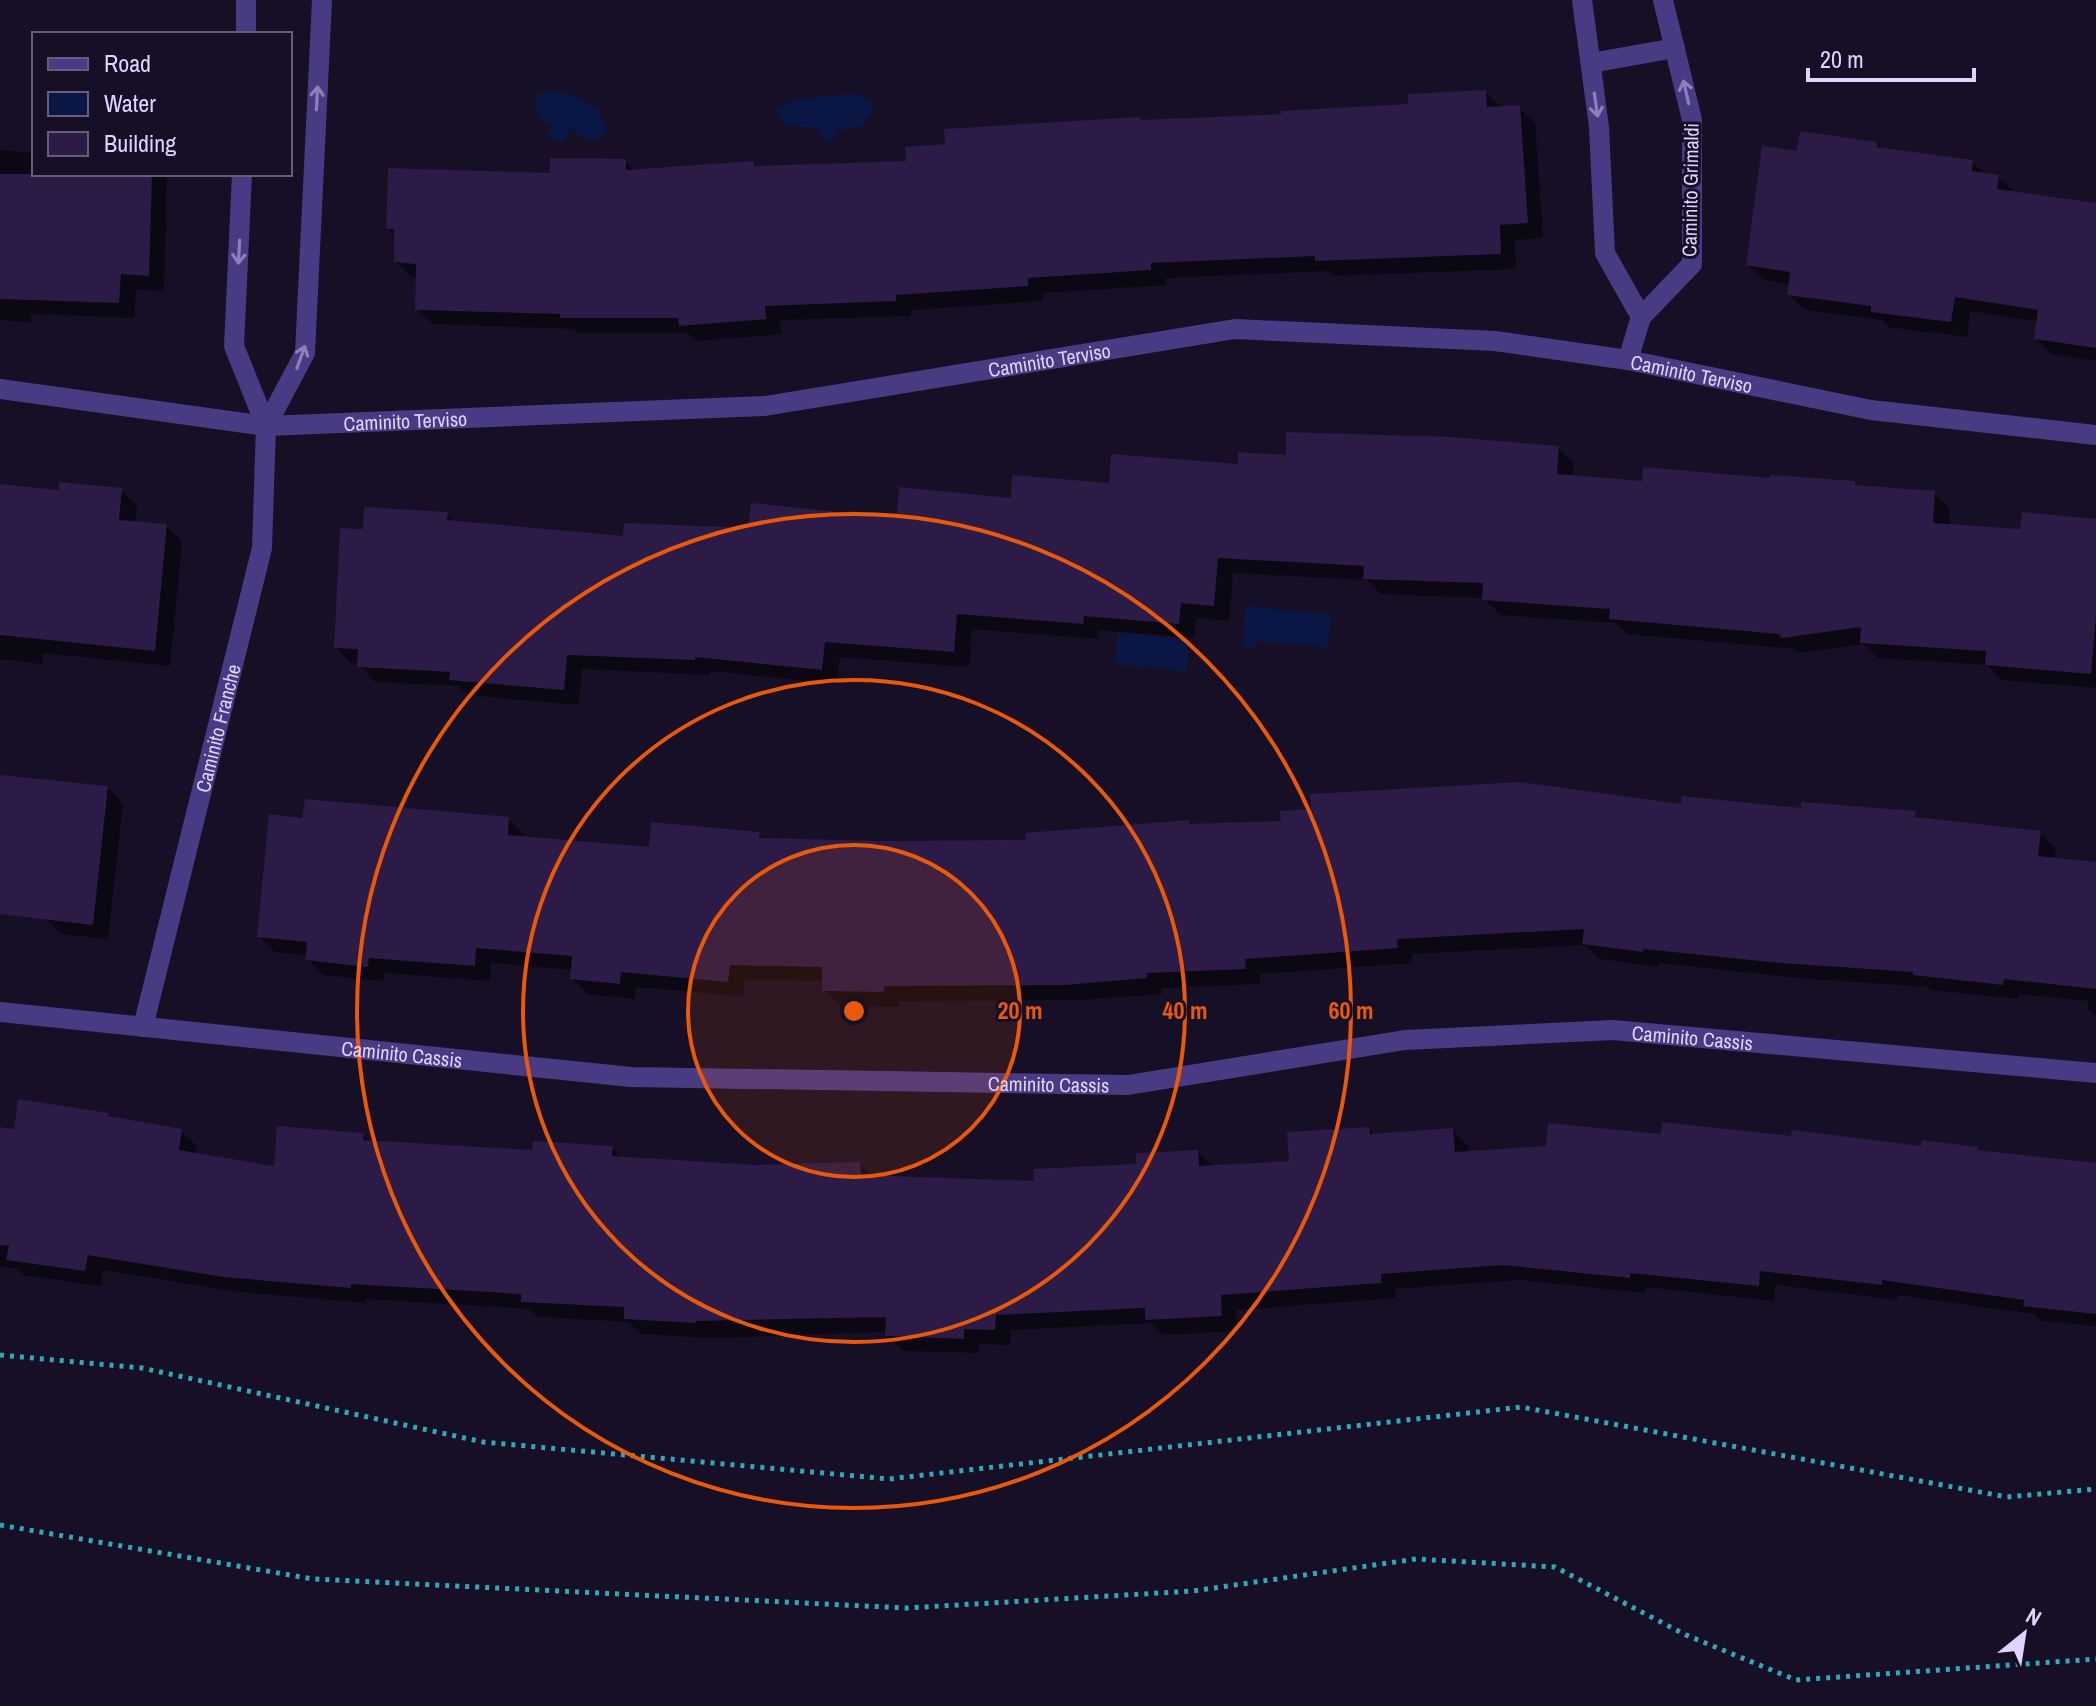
<svg xmlns="http://www.w3.org/2000/svg" width="2096" height="1706" font-family="'Archivo Narrow',sans-serif">
	<style>
		.water { fill: #0a1643 }
		.shadow { fill: #0007 }
		.building { fill: #2b1b46 }
		.lines { fill: none; stroke-linecap: round; stroke-linejoin: round }
		.path { stroke: #2fa9b7; stroke-width: 5; stroke-dasharray: 4 6; stroke-linecap: butt }
		.minor { stroke: #493a84; stroke-width: 20 }
		.oneway { stroke: #8c7fbb }
		.ring { fill: none; stroke: #e8590c; stroke-width: 4 }
		.labels { text-anchor: middle; dominant-baseline: central; stroke-width: 6; stroke-linejoin: round; paint-order: stroke }
		.street-label { font-size: 20px; fill: #dfd3ff; stroke: #160f25 }
		.centre { fill: #e8590c; stroke: #160f25; stroke-width: 4 }
		.ring-label { font-size: 24px; text-anchor: middle; font-weight: bold; fill: #e8590c; stroke: #160f25; stroke-width: 6; stroke-linejoin: round; paint-order: stroke }
	</style>
	<rect width="100%" height="100%" fill="#160f25"/>
	<g class="water">
		<path d="M546 91C567 90 605 106 607 129L599 139C581 141 582 135 569 128L567 137 563 142 550 139 548 134 554 123H546L539 119 534 105 540 93Z"/>
		<path d="M857 94 873 103 874 111 860 127 835 130 837 136 829 142 822 140 816 128C801 127 786 128 776 115L777 107 800 98Z"/>
		<path d="M1246 606 1331 614 1328 648 1256 641 1255 648 1242 646Z"/>
		<path d="M1118 632 1189 640 1186 672 1115 664Z"/>
	</g>
	<g class="shadow">
		<path d="M1485 92 1502 108 1519 107 1535 123 1543 238 1515 240 1516 269 1333 276 1328 271 1166 278V285L1043 293V301L911 310V316L780 320 781 334 696 341 688 333H577L574 329 433 324 417 309 418 278 412 277 396 262V237L388 228 552 175 625 161 636 172 753 164 758 168 909 163 1142 122 1283 116 1411 106Z"/>
		<path d="M1877 144 1883 150 1973 162 1985 175 1998 177 2014 192 2096 205V361L2052 354 2036 338 2038 322 1970 311 1967 337 1888 327 1882 320 1805 310 1789 295 1790 284 1764 280 1748 265 1799 153Z"/>
		<path d="M0 150 34 153V174H167L164 291 136 289 134 318 31 314 30 322 0 320Z"/>
		<path d="M1558 448 1574 463 1572 478 1644 483 1772 480 1854 483 1859 488 1934 493 1950 509 1949 526 2022 532 2096 522V688L2002 680 1987 665 1878 658 1864 644 1799 653 1795 649 1627 634 1616 623 1500 615 1484 598 1381 594 1367 580 1233 573 1229 621 1196 618 1194 638 1099 630 1098 639 972 629 969 667 840 657 837 684 710 671V675L582 669 579 705 467 695 458 686 375 682 360 663H351L336 647 365 531 447 514 455 522 625 539 899 517 1240 467 1288 457Z"/>
		<path d="M0 486 60 492 121 490 137 506 135 523 167 526 182 542 170 666 43 653 42 664 0 659Z"/>
		<path d="M108 788 123 804 108 939 61 934 45 918Z"/>
		<path d="M1683 806 1915 813 1921 820 2040 833 2056 849 2054 859 2096 864V1017L2088 1009 2089 1001 2019 994 2018 999 1931 990 1928 987 1798 978 1659 963V967L1600 959 1585 945 1412 954V963L1260 974V984L1161 988 1162 994 1082 1000 899 1001V1007L840 1006 824 990V981L745 980 743 996 636 987 635 999 588 994 572 979 573 970 491 963 490 981 384 973 383 981 323 975 307 959 308 955 275 952 259 936 304 821 508 819 524 834V838L650 849 759 834 765 840 1028 842 1188 822 1192 826Z"/>
		<path d="M108 1115 111 1118 181 1131 197 1146 195 1155 275 1168 363 1135 370 1142 534 1152 612 1148 622 1159 756 1167 860 1164 873 1178 1036 1183 1139 1166 1198 1152 1212 1167 1291 1163 1369 1129 1375 1135 1452 1130 1468 1146 1469 1153 1663 1136 1977 1149 1981 1153 2096 1165V1326L2041 1321 2034 1314 1898 1295 1897 1300 1775 1285 1774 1301 1645 1287V1293L1520 1280 1395 1289 1396 1298 1236 1310 1237 1331 1163 1335 1151 1323 1011 1330 1010 1345 979 1344V1353L903 1351 887 1336V1332L710 1338 641 1334 629 1322 538 1317 530 1309 366 1299V1303L240 1292 103 1270 101 1286 24 1275 18 1269 0 1266V1127L16 1129Z"/>
	</g>
	<g class="building">
		<path d="M1486 90 1487 107 1520 105 1528 223 1500 225 1501 254 1315 261V256L1151 263V270L1028 278V286L896 295V301L765 306 766 319 679 326 678 318H560V314L415 310 416 264 394 262V229H386L388 168 550 173V158L626 159V170L754 161V166L906 161 905 147 945 144 944 129 1140 117 1141 120 1281 114V111L1408 104V94Z"/>
		<path d="M1800 131 1877 142V147L1973 160 1972 171 1999 175 1997 189 2096 203V348L2034 339 2038 310 1955 297 1951 322 1871 312V306L1787 295 1790 272 1746 265 1762 146 1797 151Z"/>
		<path d="M0 174H152L149 276 121 274 119 303 0 299Z"/>
		<path d="M1286 432 1451 437 1559 446 1557 474 1642 481 1643 467 1770 478V475L1855 481V485L1935 491 1933 523 2020 529 2022 512 2096 519V616L2091 674 1985 665 1986 651 1860 643 1861 627 1782 638 1779 634 1609 619 1610 609 1482 600 1483 583 1363 579 1364 566 1218 558 1214 606 1181 603 1179 624 1084 616 1083 624 957 614 954 652 825 642 822 670 695 657V660L567 655 564 690 449 680 450 672 357 667 358 649 334 648 340 528 363 529 364 507 448 512 447 520 623 536 624 523 748 528 751 503 849 513 850 511 897 515 899 487 1011 498 1012 475 1109 483 1111 454 1238 464V452L1286 455Z"/>
		<path d="M59 482 122 488 119 520 167 524 155 651 0 635V484L59 490Z"/>
		<path d="M0 775 108 786 93 925 0 914Z"/>
		<path d="M1520 782 1681 804 1682 796 1801 808V802L1916 811 1915 817 2041 831 2038 856 2096 862V989L2004 979 2003 985 1913 975V972L1781 963 1644 949 1643 952 1582 944 1584 929 1397 939 1398 948 1245 959 1246 969 1147 973V978L1065 985 884 986V992L822 991V967L730 965 728 982 621 972 620 984 570 979 572 956 476 948 475 966 369 958 368 967 305 960 307 942 257 937 269 814 302 818 305 799 509 817 508 835 649 847 651 822 760 832 759 838 884 841 1026 840 1025 833 1189 820V824L1281 821 1280 811 1311 809 1310 794Z"/>
		<path d="M18 1099 109 1113 108 1116 182 1129 179 1150 274 1166 277 1126 364 1133 363 1140 532 1150 533 1141 613 1146 612 1156 756 1165 860 1162 861 1175 1034 1181 1033 1169 1136 1164V1153L1198 1150 1199 1166 1289 1161 1287 1132 1370 1127V1134L1453 1128 1455 1152 1546 1146 1548 1123 1661 1134 1662 1122 1791 1136 1792 1130 1921 1146 1922 1140 1978 1147 1977 1150 2096 1163V1314L2023 1306 2024 1300 1882 1280V1285L1760 1271 1759 1286 1630 1273V1278L1503 1265 1381 1274V1283L1221 1295 1222 1316 1145 1320V1308L996 1315 995 1330 964 1329V1339L885 1336 886 1317 696 1321V1323L624 1319V1307L521 1302V1294L351 1284V1288L223 1277 88 1255 85 1271 6 1260 9 1246 0 1245V1127L14 1129Z"/>
	</g>
	<g class="lines">
		<g class="path">
			<path d="M0 1355 142 1368 483 1442 889 1479 1521 1407 2007 1497 2096 1489"/>
			<path d="M0 1525 313 1579 907 1608 1193 1591 1416 1559 1555 1567 1686 1635 1796 1680 2096 1659"/>
		</g>
		<g class="minor">
			<path d="M1582 0 1599 127 1605 253 1641 317"/>
			<path d="M246 34V0"/>
			<path d="M1591 63 1675 48"/>
			<path d="M1628 360 1641 317 1692 264V120L1663 0"/>
			<path id="s1" d="M0 389 266 426 765 406 1235 329 1495 341 1628 360 1871 410 2096 435"/>
			<path d="M266 426 305 353 322 0"/>
			<path id="s2" d="M0 1012 631 1077 1128 1085 1405 1040 1613 1030 2096 1073"/>
			<path id="s3" d="M143 1027 262 548 266 426 234 346 242 174"/>
		</g>
	</g>
	<defs><path id="oneway-shaft" d="M-6 0H5M1.5-3L5.5 0L1.5 3" fill="none" stroke-width="1.6" stroke-linecap="round" stroke-linejoin="round" transform="scale(2)"/></defs>
	<g class="oneway">
		<use href="#oneway-shaft" transform="translate(1686 92) rotate(-103)"/>
		<use href="#oneway-shaft" transform="translate(317 98) rotate(-87)"/>
		<use href="#oneway-shaft" transform="translate(1596 105) rotate(82)"/>
		<use href="#oneway-shaft" transform="translate(239 252) rotate(93)"/>
		<use href="#oneway-shaft" transform="translate(301 357) rotate(-70)"/>
	</g>
	<circle cx="854" cy="1011" r="166" fill="#e8590c" fill-opacity=".12"/>
	<g class="ring">
		<circle cx="854" cy="1011" r="166"/>
		<circle cx="854" cy="1011" r="331"/>
		<circle cx="854" cy="1011" r="497"/>
	</g>
	<g class="labels">
		<g class="street-label">
			<text transform="translate(1690 190) rotate(-89)">Caminito Grimaldi</text>
			<text stroke="none"><textPath href="#s1" startOffset="1056">Caminito Terviso</textPath></text>
			<text stroke="none"><textPath href="#s1" startOffset="1704">Caminito Terviso</textPath></text>
			<text stroke="none"><textPath href="#s1" startOffset="408">Caminito Terviso</textPath></text>
			<text stroke="none"><textPath href="#s3" startOffset="308">Caminito Franche</textPath></text>
			<text stroke="none"><textPath href="#s2" startOffset="1700">Caminito Cassis</textPath></text>
			<text stroke="none"><textPath href="#s2" startOffset="404">Caminito Cassis</textPath></text>
			<text stroke="none"><textPath href="#s2" startOffset="1052">Caminito Cassis</textPath></text>
		</g>
	</g>
	<circle cx="854" cy="1011" r="12" class="centre"/>
	<g class="ring-label">
		<text x="1020" y="1019">20 m</text>
		<text x="1185" y="1019">40 m</text>
		<text x="1351" y="1019">60 m</text>
	</g>
	<rect x="32" y="32" width="260" height="144" fill="#160f25" stroke="#665d7c" stroke-width="2"/>
	<rect x="48" y="58" width="40" height="12" fill="#493a84" stroke="#665d7c" stroke-width="2"/>
	<text x="104" y="72" font-size="24" fill="#dfd3ff">Road</text>
	<rect x="48" y="92" width="40" height="24" fill="#0a1643" stroke="#665d7c" stroke-width="2"/>
	<text x="104" y="112" font-size="24" fill="#dfd3ff">Water</text>
	<rect x="48" y="132" width="40" height="24" fill="#2b1b46" stroke="#665d7c" stroke-width="2"/>
	<text x="104" y="152" font-size="24" fill="#dfd3ff">Building</text>
	<g transform="translate(2024 1634) rotate(30)" stroke="#160f25" stroke-width="6" paint-order="stroke">
	<path d="M0-6L14 30L0 20L-14 30Z" fill="#dfd3ff"/>
	<text y="-12" font-size="22" font-weight="bold" text-anchor="middle" fill="#dfd3ff">N</text>
	</g>
	<path d="M1808 68v12h166v-12" fill="none" stroke="#dfd3ff" stroke-width="4"/>
	<text x="1820" y="68" font-size="24" fill="#dfd3ff" stroke="#160f25" stroke-width="6" paint-order="stroke">20 m</text>
</svg>
